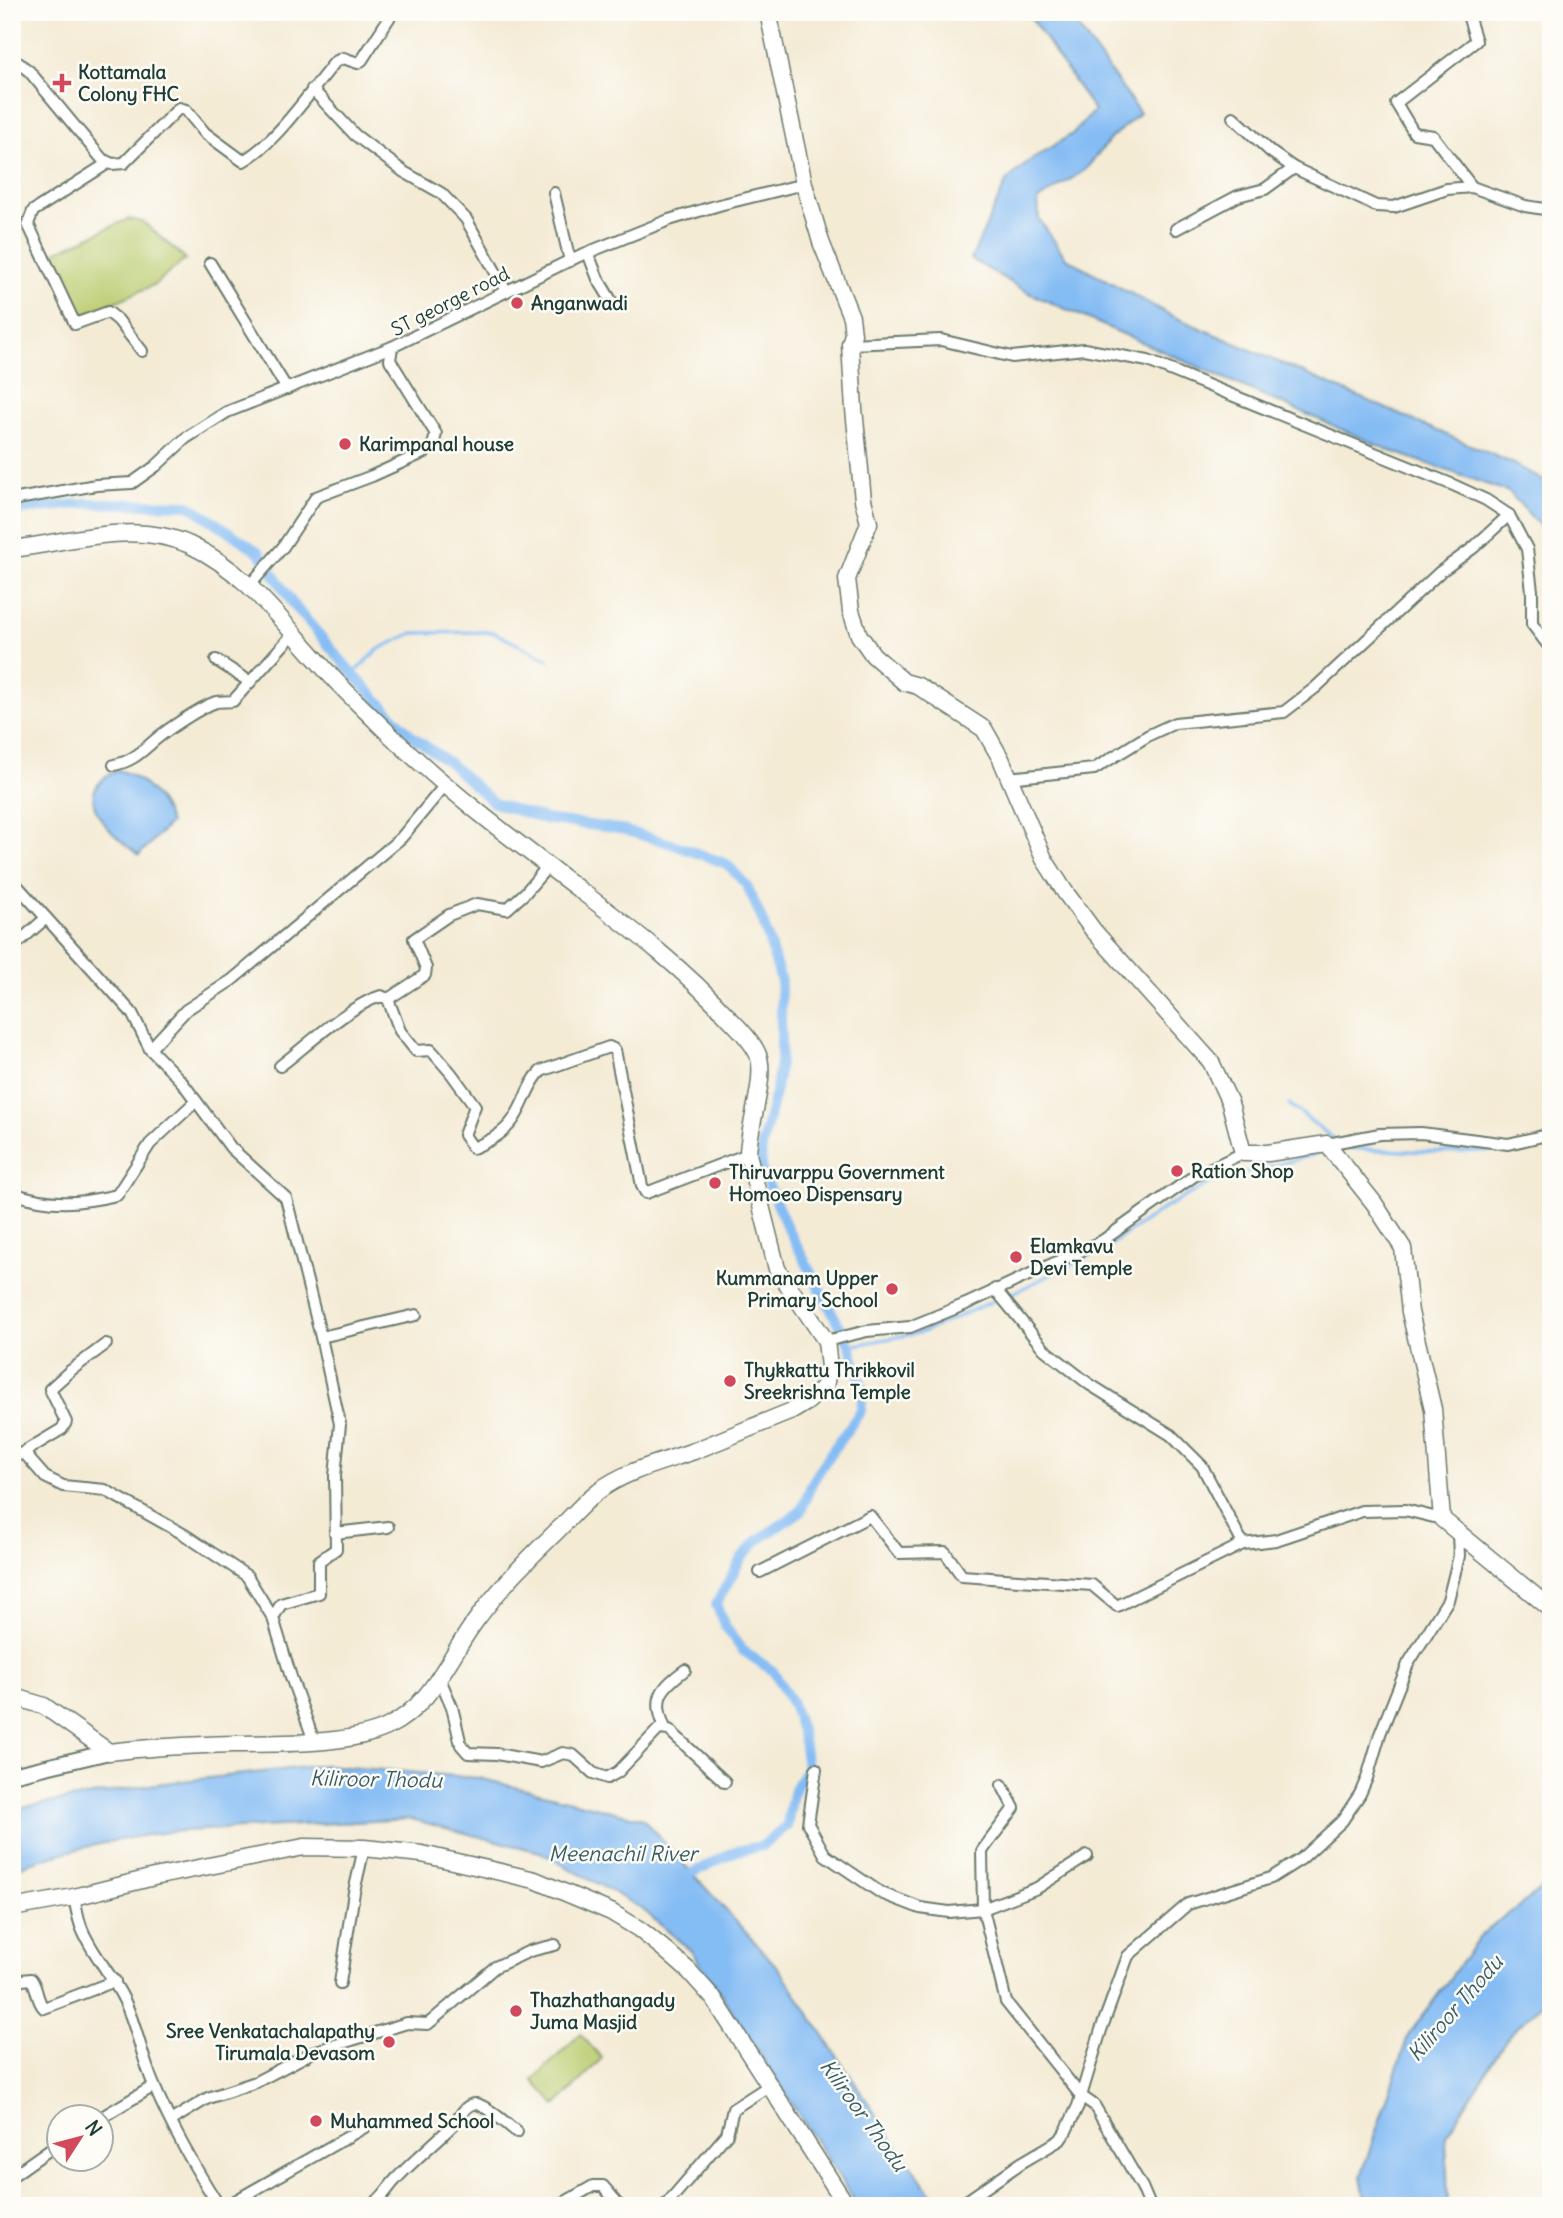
<svg xmlns="http://www.w3.org/2000/svg" width="1563" height="2218" font-family="Delius,sans-serif">
	<style>
		.green { fill: #bacc6f; stroke: #6c8452; stroke-width: 2 }
		.water { fill: #84bcf4; stroke: #527c94; stroke-width: 2 }
		.lines { fill: none; stroke-linecap: round; stroke-linejoin: round }
		.stream { stroke: #84bcf4; stroke-width: 3.5 }
		.canal { stroke: #84bcf4; stroke-width: 10 }
		.minor-casing { stroke: #6a7a6c; stroke-width: 14 }
		.tertiary-casing { stroke: #6a7a6c; stroke-width: 18 }
		.secondary-casing { stroke: #6a7a6c; stroke-width: 19 }
		.minor { stroke: #fff; stroke-width: 10 }
		.tertiary { stroke: #fff; stroke-width: 14 }
		.secondary { stroke: #fff; stroke-width: 16 }
		.poi-dot { fill: #d1495b; stroke: #fdfcf7; stroke-width: 2.5 }
		.labels { text-anchor: middle; dominant-baseline: central; stroke-width: 5; stroke-linejoin: round; paint-order: stroke }
		.poi-label { font-size: 19px; font-weight: bold; fill: #1f3d34; stroke: #fdfcf7; text-anchor: start }
		.street-label { font-size: 19px; fill: #1f3d34; stroke: #fdfcf7 }
		.water-label { font-size: 21px; font-style: italic; fill: #385d64; stroke: #fdfcf7 }
	</style>
	<rect width="100%" height="100%" fill="#fdfcf7"/>
	<filter id="ink" filterUnits="userSpaceOnUse"><feTurbulence type="fractalNoise" baseFrequency=".0143" numOctaves="2"/><feDisplacementMap in="SourceGraphic" scale="14" xChannelSelector="R" yChannelSelector="G"/><feConvolveMatrix kernelMatrix="1 2 1 2 8 2 1 2 1" color-interpolation-filters="sRGB"/></filter>
	<filter id="wash" filterUnits="userSpaceOnUse"><feTurbulence type="fractalNoise" baseFrequency=".00686" numOctaves="4" result="noise"/><feDisplacementMap in="SourceGraphic" scale="28" xChannelSelector="R" yChannelSelector="G"/><feGaussianBlur stdDeviation="1.57" result="paint"/><feColorMatrix in="noise" values="0 0 0 0 0 0 0 0 0 0 0 0 0 0 0 0 0 1.4 0 .05"/><feComposite in="paint" operator="in"/></filter>
	<g filter="url(#wash)">
		<rect width="100%" height="100%" fill="#f4ebd5"/>
		<g class="green">
			<path d="M128 219 143 222 186 259 154 285 81 317 64 289 51 254Z"/>
			<path d="M580 2034 602 2058 556 2106 533 2080Z"/>
		</g>
		<g class="water">
			<path d="M1027 12H1067L1140 113 1111 138 1085 170 1038 200 1039 219 1066 258 1170 315 1514 464 1551 485V538L1509 492 1391 451 1029 293 971 259 1007 180 1032 159 1072 134 1094 111Z"/>
			<path d="M118 770C142 776 162 800 170 823L139 855C110 834 65 794 118 770Z"/>
			<path d="M324 1765 479 1778 643 1819 781 1971 886 2130 940 2206H858L719 1991 690 1950 641 1908 540 1852 410 1819 168 1832C116 1839 62 1851 12 1869V1809L156 1784Z"/>
			<path d="M1551 1882V1996L1509 2035 1446 2136 1448 2206H1366L1361 2176 1408 2036 1482 1934Z"/>
		</g>
		<g class="lines">
			<g class="stream">
				<path d="M353 674 379 649 413 633 493 632 549 660"/>
				<path d="M1289 1104 1334 1139"/>
				<path d="M1339 1145C1352 1150 1368 1149 1382 1150 1432 1153 1482 1152 1533 1148"/>
				<path d="M1011 1294 1107 1247 1166 1207 1227 1174 1256 1171 1318 1153"/>
				<path d="M850 1346 923 1332 993 1301"/>
			</g>
			<path class="canal" d="M12 511 86 503 189 505 259 552 293 604 353 674 411 735 448 762 494 803 544 819 619 829 672 844 727 864 747 886 763 922 781 981V1056L776 1089 762 1145 761 1168 786 1225 850 1346 863 1389 861 1411 830 1454 812 1483 801 1511 757 1541 741 1559 716 1604 725 1626 742 1650 773 1671 792 1704 802 1733 807 1767 793 1793 787 1826 762 1846 736 1851 681 1879"/>
		</g>
	</g>
	<g filter="url(#ink)">
		<g class="lines">
			<g class="minor-casing">
				<g id="minor">
					<path d="M1467 12 1476 41 1396 103 1414 133 1433 136 1472 187"/>
					<path d="M12 58 29 71 102 159 112 164 124 163 179 108 186 110 205 133 243 161C276 143 310 92 335 62L343 58 358 63 362 60 393 12"/>
					<path d="M312 89 355 135 404 172 441 193 466 219 506 291"/>
					<path d="M1233 117 1271 152 1294 168 1376 206 1394 207 1447 189 1472 187 1525 206 1551 210"/>
					<path d="M108 163 33 211 28 224 75 324 108 312 118 320 142 351"/>
					<path d="M554 193 570 261"/>
					<path d="M1176 229 1238 196 1265 189 1294 168"/>
					<path d="M588 253 598 279 612 302"/>
					<path d="M210 263 287 389"/>
					<path d="M850 344 941 340 1012 357 1084 349 1148 361 1451 484 1486 500 1509 515 1527 549 1532 591V624L1551 649"/>
					<path d="M12 500 96 485 132 483 156 466 186 438 227 412 392 347"/>
					<path d="M250 585 283 547 316 497 372 476 425 452 433 445 436 434 390 360 392 347 579 256 669 220 719 205 804 184"/>
					<path d="M216 660 250 682"/>
					<path d="M114 765C133 761 141 752 155 740 168 729 201 707 216 702 221 701 228 702 233 701L294 633"/>
					<path d="M1008 778 1094 769 1149 735 1175 723 1284 712 1315 688 1440 572 1473 548 1509 515"/>
					<path d="M12 880 132 1013 150 1049 182 1082 231 1148 286 1198 321 1337 340 1424 335 1476 336 1549 319 1561V1593L281 1604 273 1618 291 1677 314 1741"/>
					<path d="M12 948 46 918"/>
					<path d="M388 999 425 975 426 968 414 939 449 915 477 904 507 909 525 893 548 866"/>
					<path d="M150 1049 186 1010 232 980 401 838 445 785"/>
					<path d="M280 1066C308 1045 348 1006 381 996L388 999 400 1031 416 1051 431 1050 451 1073 475 1106 464 1135 473 1148C487 1142 500 1136 510 1124 524 1108 526 1086 541 1071L609 1047 615 1050 642 1186 646 1193 748 1154"/>
					<path d="M1327 1144 1380 1134 1421 1133 1508 1144 1551 1134"/>
					<path d="M12 1193C51 1206 78 1204 117 1195L150 1144 196 1101"/>
					<path d="M995 1289 1044 1349 1089 1384 1171 1435 1202 1466 1243 1544 1276 1540 1362 1511 1405 1510 1442 1519"/>
					<path d="M321 1337 416 1315"/>
					<path d="M826 1341 867 1331 910 1327 966 1304 1102 1241 1194 1176 1243 1153"/>
					<path d="M24 1453 45 1477 63 1486 105 1490 185 1535 247 1576 273 1618"/>
					<path d="M12 1459 62 1429 66 1422 50 1389 70 1371 106 1344"/>
					<path d="M335 1533 388 1527"/>
					<path d="M760 1572 870 1516 899 1553 945 1552 962 1576 1092 1585 1117 1606 1243 1544"/>
					<path d="M440 1679 452 1707 461 1745 468 1753 497 1754 541 1762 563 1753 573 1755 593 1773 607 1778 618 1772 659 1729 669 1730 725 1782"/>
					<path d="M665 1728C652 1698 661 1688 685 1670"/>
					<path d="M816 1769 808 1824 825 1855 881 1893 920 1908 949 1912 983 1909 1037 1888 1087 1856"/>
					<path d="M1002 1785 1014 1808 982 1851 983 1909 1006 2002 1081 2096 1094 2105 1142 2187 1150 2206"/>
					<path d="M74 1897C76 1907 78 1919 82 1929 92 1954 113 1976 125 2002 137 2028 142 2057 153 2083 171 2127 194 2166 219 2206"/>
					<path d="M12 1981 31 1979C38 1988 36 2000 44 2008L115 1981"/>
					<path d="M340 1983 354 1892 364 1848"/>
					<path d="M102 2117 154 2086"/>
					<path d="M172 2120 208 2098 256 2082 313 2052 407 2023 428 2024 495 1967 530 1951 555 1945"/>
					<path d="M12 2176 60 2142"/>
					<path d="M965 2202 1021 2163 1060 2140 1066 2131 1078 2106 1101 2030 1128 1956 1188 1904 1271 1878 1301 1859 1342 1821 1360 1794 1367 1778 1380 1734 1408 1664 1448 1600 1459 1556 1458 1534"/>
					<path d="M226 2206 365 2127"/>
					<path d="M371 2206C383 2198 388 2187 397 2178 415 2159 435 2143 453 2125 460 2118 465 2103 476 2104 486 2105 508 2125 517 2132"/>
					<path d="M558 2206 593 2186H603L620 2206"/>
					<path d="M665 2206 727 2134 733 2109 770 2085"/>
				</g>
			</g>
			<g class="tertiary-casing">
				<path id="tertiary" d="M12 1775 109 1752"/>
			</g>
			<g class="secondary-casing">
				<g id="secondary">
					<path d="M768 12 804 184 821 242 851 317 853 334 850 344 854 409 863 500 869 523 847 579 851 611 859 635 873 655 904 682 918 686 984 729 1001 759 1044 859 1065 892 1093 930 1211 1062 1230 1103 1243 1153H1268L1327 1144 1374 1203 1403 1248 1410 1312 1433 1409 1442 1519 1551 1609"/>
					<path d="M12 549C69 542 134 520 190 545 244 570 279 618 318 661 336 683 357 702 377 722 441 786 513 840 585 894 637 933 685 970 729 1018 739 1028 753 1042 758 1055 767 1077 748 1128 748 1154L777 1269 826 1341 829 1367 825 1386 807 1402 792 1411C759 1424 727 1438 694 1451 660 1463 626 1470 597 1492 583 1503 571 1517 559 1529 530 1557 501 1586 477 1619 448 1657 433 1705 387 1727 350 1745 277 1743 235 1744 193 1745 151 1747 109 1752L44 1706 12 1696"/>
					<path d="M12 1908 74 1897 154 1877 304 1847 364 1848 422 1854 535 1880 611 1912 639 1929 664 1949 689 1971 714 1999 847 2206"/>
				</g>
			</g>
			<use href="#minor" class="minor"/>
			<use href="#tertiary" class="tertiary"/>
			<use href="#secondary" class="secondary"/>
		</g>
	</g>
	<g class="poi-dot">
		<path d="M58.5 72.5h7v7h7v7h-7v7h-7v-7h-7v-7h7z"/>
		<circle cx="517" cy="303" r="7"/>
		<circle cx="345" cy="444" r="7"/>
		<circle cx="1177" cy="1171" r="7"/>
		<circle cx="715" cy="1183" r="7"/>
		<circle cx="1016" cy="1257" r="7"/>
		<circle cx="892" cy="1289" r="7"/>
		<circle cx="730" cy="1381" r="7"/>
		<circle cx="516" cy="2011" r="7"/>
		<circle cx="389" cy="2042" r="7"/>
		<circle cx="316" cy="2121" r="7"/>
	</g>
	<g class="labels">
		<g class="poi-label">
			<text x="78" y="72">Kottamala<tspan x="78" dy="22">Colony FHC</tspan></text>
			<text x="531" y="303">Anganwadi</text>
			<text x="359" y="444">Karimpanal house</text>
			<text x="1191" y="1171">Ration Shop</text>
			<text x="729" y="1172">Thiruvarppu Government<tspan x="729" dy="22">Homoeo Dispensary</tspan></text>
			<text x="1030" y="1246">Elamkavu<tspan x="1030" dy="22">Devi Temple</tspan></text>
			<text x="878" y="1278" text-anchor="end">Kummanam Upper<tspan x="878" dy="22">Primary School</tspan></text>
			<text x="744" y="1370">Thykkattu Thrikkovil<tspan x="744" dy="22">Sreekrishna Temple</tspan></text>
			<text x="530" y="2000">Thazhathangady<tspan x="530" dy="22">Juma Masjid</tspan></text>
			<text x="375" y="2031" text-anchor="end">Sree Venkatachalapathy<tspan x="375" dy="22">Tirumala Devasom</tspan></text>
			<text x="330" y="2121">Muhammed School</text>
		</g>
		<g class="street-label">
			<text transform="translate(450 301) rotate(-27)">ST george road</text>
		</g>
		<g class="water-label">
			<text transform="translate(376 1779) rotate(1)">Kiliroor Thodu</text>
			<text x="623" y="1853">Meenachil River</text>
			<text transform="translate(1455 2008) rotate(-49)">Kiliroor Thodu</text>
			<text transform="translate(864 2115) rotate(54)">Kiliroor Thodu</text>
		</g>
	</g>
	<rect width="1563" height="2218" fill="none" stroke="#fdfcf7" stroke-width="42"/>
	<g transform="translate(80 2138) rotate(54)"><circle r="33" fill="#fdfcf7" stroke="#a4b0a9" stroke-width="2"/>
	<path d="M0-5L12 26L0 18L-12 26Z" fill="#d1495b"/>
	<text y="-10" font-size="19" font-weight="bold" text-anchor="middle" fill="#1f3d34">N</text>
	</g>
</svg>
